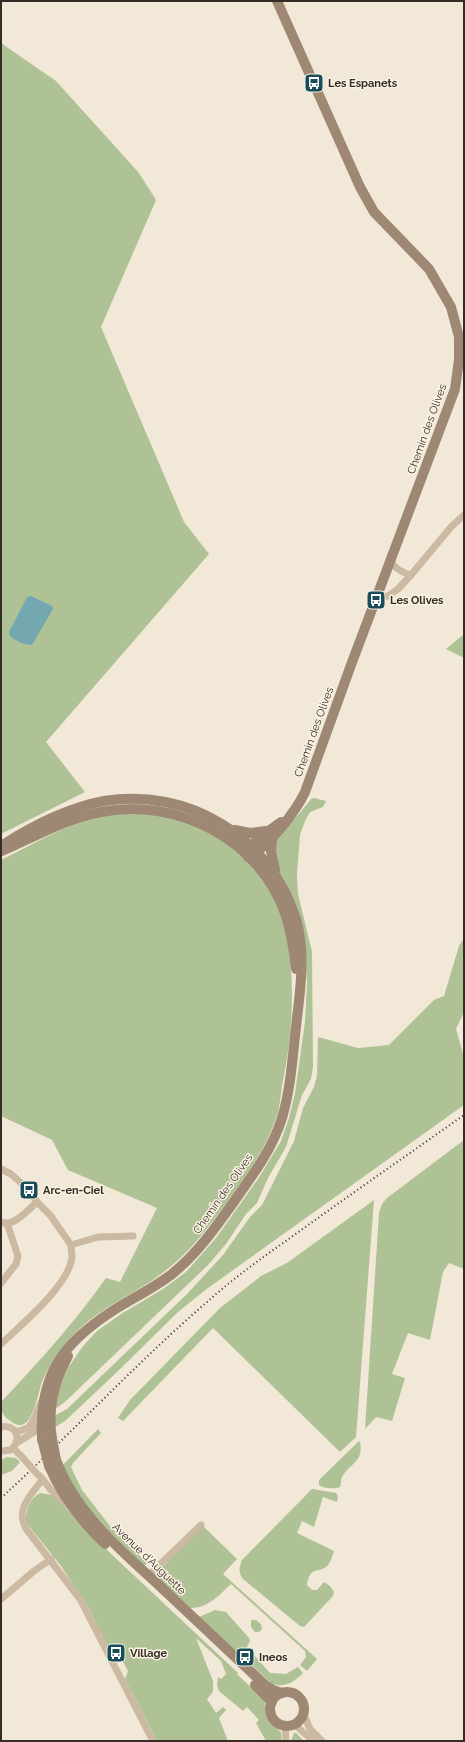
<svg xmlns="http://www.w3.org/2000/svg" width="465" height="1742" font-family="Raleway,sans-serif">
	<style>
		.green { fill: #afc296 }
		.water { fill: #74a8b1 }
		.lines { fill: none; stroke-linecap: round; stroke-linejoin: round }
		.street { stroke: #cbb9a2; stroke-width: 7 }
		.secondary { stroke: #9e8874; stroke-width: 10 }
		.rail { stroke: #352c25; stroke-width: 2; stroke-dasharray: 1 3; stroke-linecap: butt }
		.street-bridge { stroke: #cbb9a2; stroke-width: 7 }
		.secondary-bridge { stroke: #9e8874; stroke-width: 10 }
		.labels { text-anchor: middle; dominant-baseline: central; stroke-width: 3; stroke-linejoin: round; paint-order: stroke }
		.poi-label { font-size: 11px; font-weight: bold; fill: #352c25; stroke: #faf2e3; text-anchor: start }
		.street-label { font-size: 11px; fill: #352c25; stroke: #faf2e3 }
	</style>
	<rect width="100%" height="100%" fill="#f2e8d7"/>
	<g class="green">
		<path d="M1 43 56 81 139 173 156 200 101 327 184 522 209 554 46 742 85 792 1 834Z"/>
		<path d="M464 634V658L446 649Z"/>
		<path d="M314 798 326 801 323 807 310 812 305 821 300 835 297 875 298 894 312 952 313 1067 311 1079 302 1095 286 1147 268 1178 257 1203 246 1214 226 1244 208 1265 66 1401 54 1410 59 1390 68 1368 83 1346 97 1331 121 1314 163 1289 186 1272 216 1238 258 1179 281 1141 289 1118 295 1093 305 1022 307 983 306 960 283 882 273 856 277 837 299 814 311 799Z"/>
		<path d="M138 813C157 815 177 817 195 825 233 842 266 874 282 913 285 920 285 930 287 937 295 983 293 1029 284 1075 281 1087 281 1100 278 1112 266 1153 234 1194 208 1227 193 1247 175 1265 154 1279 125 1299 92 1312 69 1340 58 1352 48 1367 42 1382 37 1395 32 1440 9 1420 2 1415 1 1410 1 1402 38 1363 75 1322 106 1278L120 1282 157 1208 68 1170 52 1140 1 1116V860C36 843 71 821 110 814 119 813 129 813 138 813Z"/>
		<path d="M464 938V1012L456 1029 464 1057V1105L208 1288 178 1312 116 1373 65 1421 54 1428 52 1417 67 1409 187 1294 223 1255 250 1217 262 1205 294 1141 303 1108 314 1087 317 1076 318 1037 358 1048 389 1045 434 1000 444 996 459 946Z"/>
		<path d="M464 1140V1269L449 1263 443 1272 430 1340 408 1333 392 1374 405 1378 392 1421 376 1417 365 1429 379 1213 382 1204 387 1198Z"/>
		<path d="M374 1200 356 1437 340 1452 213 1328 123 1421 118 1418 130 1400 220 1308 261 1276 287 1263Z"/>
		<path d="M98 1429 101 1433 73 1463 71 1467 82 1490 110 1526 147 1563 144 1566 86 1508 62 1466Z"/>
		<path d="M359 1441 360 1442C364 1462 350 1463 342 1477 340 1480 342 1483 340 1487 335 1489 324 1489 319 1485V1480Z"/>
		<path d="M7 1457 16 1458 20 1462 12 1471 1 1475V1460Z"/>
		<path d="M312 1489 336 1493 338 1496 337 1502 323 1497 314 1527 302 1521 297 1533 334 1551C333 1555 331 1560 329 1564 320 1575 310 1564 307 1585L312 1590H317L324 1582 330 1586 334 1592 333 1596 304 1627 300 1626 243 1579C238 1572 239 1568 242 1560Z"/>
		<path d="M40 1493 52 1495 57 1499 108 1551 238 1673 237 1674 265 1701C264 1719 268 1721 281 1732L282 1741H266L256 1723 259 1720 247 1707 243 1711 219 1691 217 1685 218 1677 221 1679 226 1674 221 1661 196 1638 213 1681V1692L207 1699 216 1713 223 1707 226 1710 219 1718 228 1741H157L125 1679 128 1671 116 1649H109L88 1607 61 1566 25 1521C27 1509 29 1499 40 1493Z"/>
		<path d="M203 1526 237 1559 223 1574 317 1659 307 1671 300 1665 306 1657 305 1651 231 1584C219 1595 209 1608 190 1608L154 1576Z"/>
		<path d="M215 1610 226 1612 249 1638 250 1641 247 1647 270 1673 286 1674 298 1667 303 1673C294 1682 286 1688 272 1684L240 1654H236L199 1617Z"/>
		<path d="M251 1620H256L261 1624 262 1629 259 1632H255L251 1627Z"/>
		<path d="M294 1733H296L304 1741H291Z"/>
	</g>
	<path class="water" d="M31 596 52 606 53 609 32 645C24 645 16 641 10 636L9 632 27 597Z"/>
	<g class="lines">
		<g class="street">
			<path d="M390 561C396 569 402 573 411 575"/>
			<path d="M377 597 388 596 398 589 411 575 451 527 464 515"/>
			<path d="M1 1169 11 1174 29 1190 37 1202 50 1215 71 1245"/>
			<path d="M1 1222C13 1228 29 1209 37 1202"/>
			<path d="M71 1245 98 1237 133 1236"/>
			<path d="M1 1283 16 1264 18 1256 7 1223"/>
			<path d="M1 1344C21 1325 68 1286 72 1258 72 1254 71 1249 71 1245"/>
			<path d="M1 1427C17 1424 22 1440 11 1450L1 1451"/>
			<path d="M29 1427 35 1417 41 1402"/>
			<path d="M15 1431H20L35 1425 44 1429"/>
			<path d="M18 1442 34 1432 44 1424"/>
			<path d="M13 1448 23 1458"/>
			<path d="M40 1476 51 1490 69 1506"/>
			<path d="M42 1480C31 1495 14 1510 27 1530L80 1599 153 1741"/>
			<path d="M148 1576 201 1525"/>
			<path d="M1 1599 34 1571 51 1559"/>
			<path d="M304 1715 310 1729 322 1741"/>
			<path d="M294 1724 313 1741"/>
			<path d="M285 1726 286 1741"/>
		</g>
		<g class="secondary">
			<path d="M235 830 250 833 266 831"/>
			<path d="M272 839 271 852 275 870"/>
			<path d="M1 846C32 826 67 808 104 801 187 787 271 837 296 919 307 957 299 997 295 1036 292 1064 290 1091 282 1118 272 1150 252 1176 233 1203 215 1228 197 1254 172 1274 154 1288 133 1298 114 1310 61 1344 39 1376 42 1439"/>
			<path d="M2 851C34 837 67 818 101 812 176 797 259 839 285 913 291 931 294 950 296 969"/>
			<path d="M250 852 256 840 281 822"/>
			<path d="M248 857C268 848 296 811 305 792L351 665 455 389 459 360V337L451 307 429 269 374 212 360 187 277 1"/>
			<path d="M52 1439C47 1408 54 1383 68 1356"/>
			<path d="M56 1460C76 1514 122 1551 163 1589 197 1621 231 1653 265 1685L273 1690 282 1693"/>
			<path d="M49 1466C62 1496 81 1521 105 1544"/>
			<path d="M255 1685 272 1702"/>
			<circle cx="287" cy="1709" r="17"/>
		</g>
		<path class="rail" d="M1 1498C71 1434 135 1364 207 1302 239 1273 275 1249 311 1223 361 1187 413 1151 464 1115"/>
		<path class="street-bridge" d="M23 1458 38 1475"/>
		<g class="secondary-bridge">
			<path d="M42 1439 49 1466"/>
			<path d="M52 1439 56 1460"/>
		</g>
	</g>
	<defs>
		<g id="bus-square" transform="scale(1)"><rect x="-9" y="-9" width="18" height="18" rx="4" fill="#194d59" stroke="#faf2e3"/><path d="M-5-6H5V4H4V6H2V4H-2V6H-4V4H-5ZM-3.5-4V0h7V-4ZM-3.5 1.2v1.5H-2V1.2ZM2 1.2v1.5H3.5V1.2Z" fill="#fff"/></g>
	</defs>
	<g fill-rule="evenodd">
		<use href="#bus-square" x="314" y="83"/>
		<use href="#bus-square" x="376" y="600"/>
		<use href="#bus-square" x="29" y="1190"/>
		<use href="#bus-square" x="116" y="1653"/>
		<use href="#bus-square" x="245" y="1657"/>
	</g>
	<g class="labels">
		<g class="poi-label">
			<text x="328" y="83">Les Espanets</text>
			<text x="390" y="600">Les Olives</text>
			<text x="43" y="1190">Arc-en-Ciel</text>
			<text x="130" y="1653">Village</text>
			<text x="259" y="1657">Ineos</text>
		</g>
		<g class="street-label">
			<text transform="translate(427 429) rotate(-70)">Chemin des Olives</text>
			<text transform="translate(314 732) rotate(-70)">Chemin des Olives</text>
			<text transform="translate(223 1194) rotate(-55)">Chemin des Olives</text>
			<text transform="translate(149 1559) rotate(44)">Avenue d'Auguette</text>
		</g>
	</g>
	<rect width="465" height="1742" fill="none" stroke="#352c25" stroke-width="4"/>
</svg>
